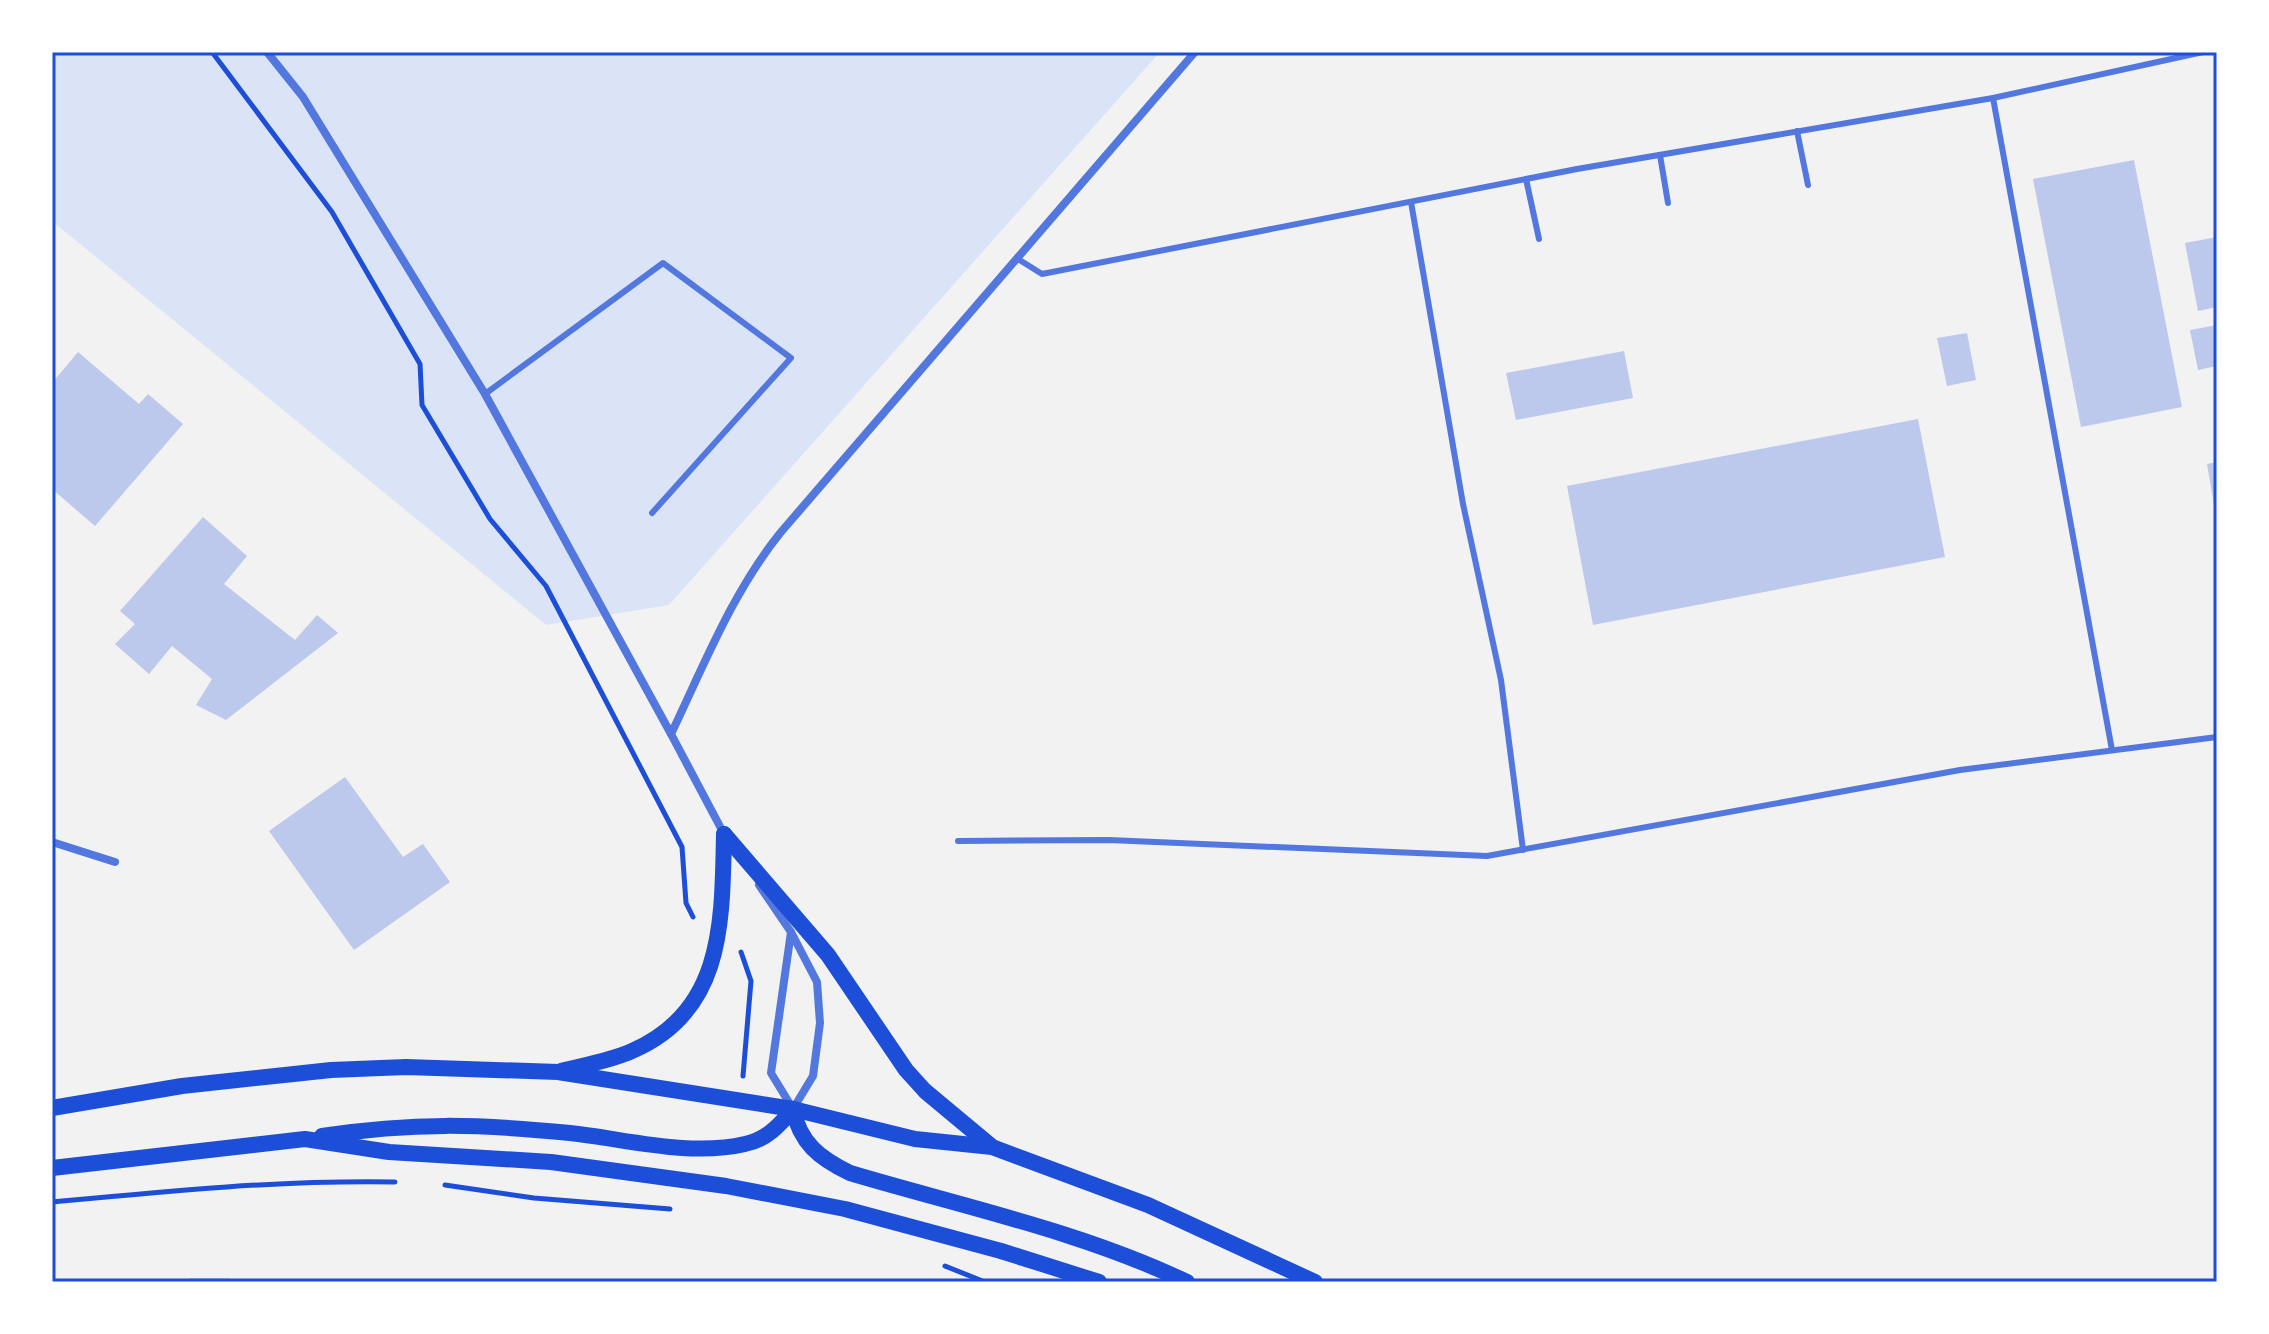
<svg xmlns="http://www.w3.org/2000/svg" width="2269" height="1334" font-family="Overpass,sans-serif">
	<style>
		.green { fill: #dbe4f7 }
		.building { fill: #bdc9ec }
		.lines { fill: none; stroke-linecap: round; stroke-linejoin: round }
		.path { stroke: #1d4ed8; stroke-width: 5 }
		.service { stroke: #5277de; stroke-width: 6 }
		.minor { stroke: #5277de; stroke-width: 8 }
		.secondary { stroke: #1d4ed8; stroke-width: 16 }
		.neatline { fill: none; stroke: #1d4ed8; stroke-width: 3 }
	</style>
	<rect width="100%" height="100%" fill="#f2f2f2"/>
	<path class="green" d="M52 52H1160L669 605 546 625 52 221Z"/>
	<g class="building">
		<path d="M2134 160 2182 407 2081 427 2033 179Z"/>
		<path d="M2217 237V307L2198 311 2185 243Z"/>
		<path d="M2217 325V366L2198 370 2190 330Z"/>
		<path d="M1967 333 1976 380 1947 386 1937 338Z"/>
		<path d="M1624 351 1633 398 1516 420 1506 373Z"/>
		<path d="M78 352 139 404 148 394 183 424 95 526 52 489V383Z"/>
		<path d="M1918 419 1945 557 1593 625 1567 486Z"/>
		<path d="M2217 462V511H2215L2207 464Z"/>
		<path d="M203 517 247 556 224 584 295 640 317 615 338 633 226 720 196 705 212 679 172 646 149 674 115 644 135 624 120 611Z"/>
		<path d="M345 777 403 857 423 844 450 882 354 950 269 831Z"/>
		<rect x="189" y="1278" width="41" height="4"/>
	</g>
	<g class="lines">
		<g class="path">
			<path d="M212 52 332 212 420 364 422 405 490 519 546 586 682 847 686 903 693 917"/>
			<path d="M741 952 751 981 743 1076"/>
			<path d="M445 1185 534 1198 670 1209"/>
			<path d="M52 1202C167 1191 279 1180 395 1182"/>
			<path d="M945 1266 985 1282"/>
		</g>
		<g class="service">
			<path d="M1993 98 2112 750"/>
			<path d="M1797 131 1808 185"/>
			<path d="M1660 155 1668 203"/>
			<path d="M1526 179 1539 239"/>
			<path d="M1411 202 1463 504 1501 680 1523 850"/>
			<path d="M1018 259 1042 274 1577 169 1993 98 2203 52"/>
			<path d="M485 394 663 263 791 358 652 513"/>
			<path d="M958 841 1109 840 1487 856 1960 770 2217 737"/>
		</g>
		<g class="minor">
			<path d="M267 52 303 97 485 394 671 734"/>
			<path d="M724 834 671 734C704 665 733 591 781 532L1195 52"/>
			<path d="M52 842 115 862"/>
			<path d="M759 885 791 932 817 982 820 1023 813 1076 793 1109 771 1073 791 932"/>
		</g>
		<g class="secondary">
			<path d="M724 834 828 955 906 1070 925 1091 991 1146"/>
			<path d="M561 1071C584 1065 610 1061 632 1051 725 1011 722 920 724 834"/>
			<path d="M52 1108 182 1086 331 1070 406 1067 558 1072 793 1109 915 1139 992 1147 1148 1205 1315 1282"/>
			<path d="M793 1109C800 1143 819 1158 850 1173 964 1207 1080 1231 1187 1282"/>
			<path d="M322 1136C412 1122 480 1124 570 1133 626 1139 690 1157 745 1144 766 1140 780 1125 793 1109"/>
			<path d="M52 1168 305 1139 389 1152 551 1162 726 1186 845 1209 1001 1251 1099 1282"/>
		</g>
	</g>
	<rect width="2269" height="1334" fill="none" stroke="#ffffff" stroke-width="108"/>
	<rect x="54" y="54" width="2161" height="1226" class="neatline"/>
</svg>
